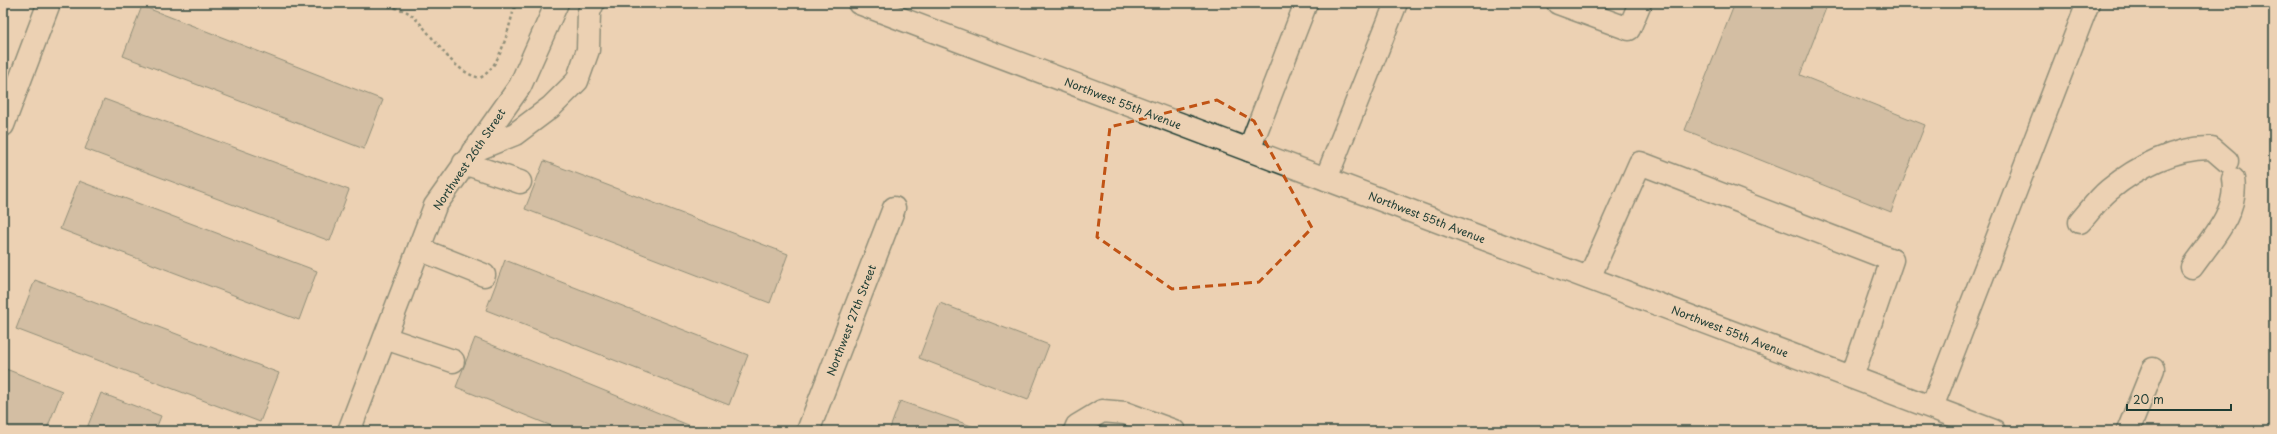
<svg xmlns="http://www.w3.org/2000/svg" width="2277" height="434" font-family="'Playpen Sans',sans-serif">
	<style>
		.building { fill: #b3a790; stroke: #1f3d34 }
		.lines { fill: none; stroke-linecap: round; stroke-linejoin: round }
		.minor-casing { stroke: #1f3d34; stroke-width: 25 }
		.path { stroke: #1f3d34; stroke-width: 2.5; stroke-dasharray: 3 3; stroke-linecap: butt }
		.minor { stroke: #ecd1b3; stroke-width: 22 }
		.marked { fill: none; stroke: #c05314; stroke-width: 3; stroke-dasharray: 8 5; stroke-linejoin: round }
		.labels { text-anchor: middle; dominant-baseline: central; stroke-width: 4; stroke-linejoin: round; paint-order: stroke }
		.street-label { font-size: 11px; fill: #1f3d34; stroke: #ecd1b3 }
	</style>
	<rect width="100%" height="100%" fill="#ecd1b3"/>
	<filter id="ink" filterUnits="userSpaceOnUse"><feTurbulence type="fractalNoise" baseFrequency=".025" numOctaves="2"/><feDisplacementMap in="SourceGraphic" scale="8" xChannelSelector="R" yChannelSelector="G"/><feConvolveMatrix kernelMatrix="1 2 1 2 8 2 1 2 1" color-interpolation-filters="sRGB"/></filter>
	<g filter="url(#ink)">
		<g class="building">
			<path d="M1735 3H1828L1800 75 1925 125 1891 212 1685 130Z"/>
			<path d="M142 6 383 100 364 149 123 56Z"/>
			<path d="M104 99 349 190 330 241 85 149Z"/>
			<path d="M544 161 788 254 770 303 525 209Z"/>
			<path d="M79 181 317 271 299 320 60 229Z"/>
			<path d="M505 260 748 355 729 405 486 310Z"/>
			<path d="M35 280 279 373 260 422 16 329Z"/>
			<path d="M940 303 1049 345 1028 400 919 358Z"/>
			<path d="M475 338 703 431H564L456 387Z"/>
			<path d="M6 369 62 391 46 431H3V377Z"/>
			<path d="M101 393 161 416 155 431H95L87 428Z"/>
			<path d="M900 401 986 431H889Z"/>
		</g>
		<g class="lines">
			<g class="minor-casing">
				<g id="minor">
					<path d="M859 3 1994 431"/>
					<path d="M1558 3 1629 29 1640 3"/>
					<path d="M3 125 49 3"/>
					<path d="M1249 150 1306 3"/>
					<path d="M473 151 515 134 551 107 577 81 588 50 589 12 593 3"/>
					<path d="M464 163 520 182"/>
					<path d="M1326 179 1396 3"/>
					<path d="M2080 222C2089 212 2098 199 2109 190 2137 167 2175 147 2212 148L2227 161"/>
					<path d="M419 249 484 275"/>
					<path d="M2192 267C2210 241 2239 212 2233 179"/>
					<path d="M1589 278 1640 163 1892 260 1852 377"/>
					<path d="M385 338 453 361"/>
					<path d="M1932 407 2088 3"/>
					<path d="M349 431 435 206 520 86 557 3"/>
					<path d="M808 431 894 208"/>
					<path d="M1075 431 1077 426 1102 411 1125 413 1174 431"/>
					<path d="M2128 431 2153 369"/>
				</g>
			</g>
			<path class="path" d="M377 3C386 6 401 8 409 13 434 33 448 70 480 78 503 65 508 26 516 3"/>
			<use href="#minor" class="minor"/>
		</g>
	</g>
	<path d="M0 0H2277V434H0ZM1217 100 1254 121 1312 228 1259 282 1172 289 1097 237 1110 127Z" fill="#ecd1b3" fill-opacity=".55" fill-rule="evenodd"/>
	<path class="marked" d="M1217 100 1254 121 1312 228 1259 282 1172 289 1097 237 1110 127Z"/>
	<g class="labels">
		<g class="street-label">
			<text transform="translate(1123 103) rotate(21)">Northwest 55th Avenue</text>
			<text transform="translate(469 159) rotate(-56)">Northwest 26th Street</text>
			<text transform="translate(1427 217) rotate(21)">Northwest 55th Avenue</text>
			<text transform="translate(851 320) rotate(-69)">Northwest 27th Street</text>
			<text transform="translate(1730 331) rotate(21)">Northwest 55th Avenue</text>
		</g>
	</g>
	<rect width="2277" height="434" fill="none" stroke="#ecd1b3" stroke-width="16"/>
	<rect x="8" y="8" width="2261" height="418" fill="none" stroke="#1f3d34" stroke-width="1.5" filter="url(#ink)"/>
	<path d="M2127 404v6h104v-6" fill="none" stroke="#1f3d34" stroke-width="2"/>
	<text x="2133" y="404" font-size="12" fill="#1f3d34" stroke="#ecd1b3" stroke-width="3" paint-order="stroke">20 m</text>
</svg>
